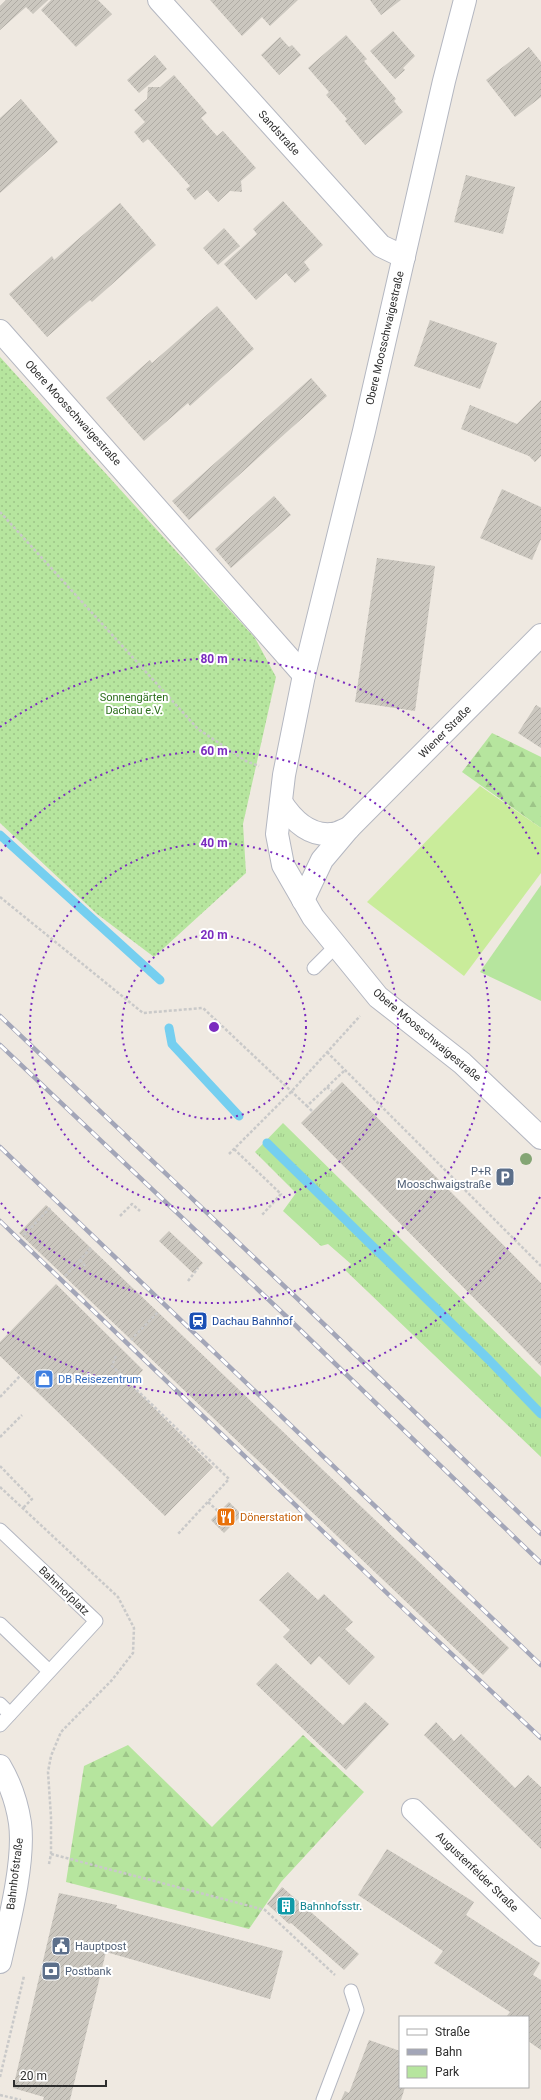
<svg xmlns="http://www.w3.org/2000/svg" width="541" height="2100" font-family="Roboto,sans-serif">
	<style>
		.grass { fill: url(#grass-tufts) }
		.forest { fill: url(#forest-firs) }
		.park { fill: #b6e59e }
		.garden { fill: url(#garden-dots) }
		.pitch { fill: #c9ec9a }
		.lines { fill: none; stroke-linecap: round; stroke-linejoin: round }
		.stream { stroke: #75cff0; stroke-width: 9 }
		.building { fill: url(#building-hatch) }
		.lane-casing { stroke: #b4b7c1; stroke-width: 15 }
		.street-casing { stroke: #b4b7c1; stroke-width: 24 }
		.secondary-casing { stroke: #b4b7c1; stroke-width: 24 }
		.path { stroke: #c9c9c9; stroke-width: 2.5; stroke-dasharray: 3 2; stroke-linecap: butt }
		.lane { stroke: #fff; stroke-width: 13 }
		.street { stroke: #fff; stroke-width: 22 }
		.secondary { stroke: #fff; stroke-width: 22 }
		.rail-casing { stroke: #a3a6b8; stroke-width: 4.5 }
		.rail { stroke: #fff; stroke-width: 3; stroke-dasharray: 9; stroke-linecap: butt }
		.tree { fill: #84a574 }
		.ring { fill: none; stroke: #7b2cbf; stroke-width: 2; stroke-dasharray: 2 4 }
		.labels { text-anchor: middle; dominant-baseline: central; stroke-width: 4; stroke-linejoin: round; paint-order: stroke }
		.street-label { font-size: 11px; fill: #2e2e2e; stroke: #fff }
		.park-label { font-size: 11px; fill: #2c6e1b; stroke: #fff }
		.service-label { font-size: 11px; fill: #4e5e75; stroke: #fff; text-anchor: start }
		.transit-label { font-size: 11px; fill: #164399; stroke: #fff; text-anchor: start }
		.shop-label { font-size: 11px; fill: #366cbe; stroke: #fff; text-anchor: start }
		.food-label { font-size: 11px; fill: #c56008; stroke: #fff; text-anchor: start }
		.culture-label { font-size: 11px; fill: #0d838f; stroke: #fff; text-anchor: start }
		.centre { fill: #7b2cbf; stroke: #fff; stroke-width: 2 }
		.ring-label { font-size: 12px; text-anchor: middle; font-weight: bold; fill: #7b2cbf; stroke: #fff; stroke-width: 4; stroke-linejoin: round; paint-order: stroke }
	</style>
	<defs>
		<pattern id="grass-tufts" width="24" height="20" patternUnits="userSpaceOnUse"><rect width="24" height="20" fill="#b6e59e"/><path d="M3 7l-1-3M5 7V3M7 7l1-3M15 17l-1-3M17 17v-4M19 17l1-3" fill="none" stroke="#9dc588"/></pattern>
		<pattern id="forest-firs" width="22" height="20" patternUnits="userSpaceOnUse"><rect width="22" height="20" fill="#b6e59e"/><path d="M5 1l3.5 6h-7zM16 11l3.5 6h-7z" fill="#9dc588"/></pattern>
		<pattern id="garden-dots" width="8" height="8" patternUnits="userSpaceOnUse"><rect width="8" height="8" fill="#b6e59e"/><path d="M2 2h.1M6 6h.1" fill="none" stroke="#9dc588" stroke-width="1.8" stroke-linecap="round"/></pattern>
		<pattern id="building-hatch" width="6" height="6" patternUnits="userSpaceOnUse"><rect width="6" height="6" fill="#cbc7bf"/><path d="M-1 1l2-2M0 6l6-6M5 7l2-2" fill="none" stroke="#afaba4"/></pattern>
	</defs>
	<rect width="100%" height="100%" fill="#efe9e1"/>
	<path class="grass" d="M283 1123 541 1377V1457L345 1270 351 1264 328 1244 321 1246 283 1211 296 1193 255 1152Z"/>
	<g class="forest">
		<path d="M492 733 541 757V828L462 772Z"/>
		<path d="M303 1735 364 1792 281 1882 249 1929 66 1882 84 1766 128 1745 212 1827Z"/>
	</g>
	<path class="park" d="M541 885V1001L480 972Z"/>
	<path class="garden" d="M0 357 255 638 276 677 243 824 246 873 154 957 97 914 0 823Z"/>
	<path class="pitch" d="M480 786 541 828V873L464 976 367 902Z"/>
	<g class="lines">
		<g class="stream">
			<path d="M0 835 160 980"/>
			<path d="M169 1028 172 1044 239 1116"/>
			<path d="M267 1143 489 1360 541 1414"/>
		</g>
	</g>
	<g class="building">
		<path d="M6 0H48L33 14 26 7 0 30V6Z"/>
		<path d="M51 0H98L112 14 76 47 41 10Z"/>
		<path d="M210 0H298L270 26 262 17 242 36Z"/>
		<path d="M370 0H401L381 15Z"/>
		<path d="M393 31 415 56 403 68 405 70 395 79 370 51Z"/>
		<path d="M346 35 367 59 364 61 396 99 394 101 403 112 365 145 345 121 347 119 326 95 329 92 308 68Z"/>
		<path d="M280 37 289 47 292 45 301 55 279 75 261 55Z"/>
		<path d="M529 47 541 62V97L515 117 486 80Z"/>
		<path d="M155 55 167 69 139 93 127 80Z"/>
		<path d="M174 75 207 113 201 118 217 136 223 131 256 168 241 181 242 192 230 191 218 202 207 190 195 200 186 189 190 186 148 139 143 143 134 132 145 122 134 110 147 99 148 87H160Z"/>
		<path d="M21 99 58 142 0 193V118Z"/>
		<path d="M466 175 515 187 503 234 454 222Z"/>
		<path d="M283 201 323 245 304 262 310 270 295 283 286 273 256 300 224 264 257 234 253 229Z"/>
		<path d="M120 203 156 245 92 302 90 300 47 337 9 294 52 256 54 260Z"/>
		<path d="M224 228 240 246 218 265 203 248Z"/>
		<path d="M217 306 254 349 190 406 188 403 144 441 106 398 150 360 152 363Z"/>
		<path d="M430 320 497 343 480 389 414 366Z"/>
		<path d="M311 378 327 396 189 520 172 501Z"/>
		<path d="M541 400V456L535 462 529 456 461 429 470 405 517 424Z"/>
		<path d="M502 489 541 507V539L532 560 480 538Z"/>
		<path d="M274 496 291 515 231 568 215 549Z"/>
		<path d="M377 558 435 566 415 711 355 702Z"/>
		<path d="M536 705 541 708V748L518 733Z"/>
		<path d="M342 1082 541 1283V1366L301 1123Z"/>
		<path d="M46 1205 509 1648 483 1675 19 1233Z"/>
		<path d="M169 1231 203 1263 193 1273 159 1241Z"/>
		<path d="M56 1284 143 1370 130 1384 213 1467 165 1516 0 1356V1342Z"/>
		<path d="M229 1502 242 1515 224 1533 211 1520Z"/>
		<path d="M288 1572 318 1600 324 1594 353 1622 345 1629 375 1657 349 1685 319 1656 311 1665 283 1637 290 1630 259 1600Z"/>
		<path d="M276 1663 343 1725 365 1702 389 1724 346 1770 256 1684Z"/>
		<path d="M436 1722 454 1741 461 1734 515 1788 528 1775 541 1787V1849L424 1735Z"/>
		<path d="M387 1849 474 1902 466 1915 540 1963 533 1975 541 1980V2050L528 2041V2017H506L510 2012 434 1963 443 1951 358 1895Z"/>
		<path d="M282 1887 359 1954 344 1970 291 1923 289 1924 267 1904Z"/>
		<path d="M59 1893 117 1905 116 1908 283 1951 270 1999 106 1952 70 2100H43L44 2097 13 2088Z"/>
		<path d="M369 2040 400 2051V2087H405L401 2100H341L345 2091 349 2093Z"/>
	</g>
	<g class="lines">
		<g class="lane-casing">
			<g id="lane">
				<path d="M314 968 336 946"/>
				<path d="M0 1530 96 1621 0 1725"/>
				<path d="M0 1624 49 1671"/>
				<path d="M0 1704 10 1714"/>
				<path d="M323 2100 357 2010 351 1991"/>
			</g>
		</g>
		<g class="street-casing">
			<g id="street">
				<path d="M159 0 381 246 404 257"/>
				<path d="M465 0 444 81 364 431 304 675 284 775 277 834 283 865 313 917 378 997 462 1063 541 1138"/>
				<path d="M0 331 304 675"/>
				<path d="M281 802C292 819 308 836 331 834 337 834 343 830 349 828"/>
				<path d="M303 900 322 860 349 828 541 635"/>
				<path d="M413 1810 541 1935"/>
			</g>
		</g>
		<g class="secondary-casing">
			<path id="secondary" d="M0 1766C10 1783 17 1803 20 1823 25 1861 9 1923 0 1962"/>
		</g>
		<g class="path">
			<path d="M0 512 198 729 246 761 259 766"/>
			<path d="M0 897 143 1013 203 1008 307 1106"/>
			<path d="M327 1052 541 1266"/>
			<path d="M327 1087 332 1091"/>
			<path d="M312 1111 307 1106 345 1070"/>
			<path d="M234 1149 281 1194 262 1215"/>
			<path d="M229 1154 291 1092 360 1016"/>
			<path d="M120 1216 132 1204 140 1211"/>
			<path d="M24 1235 50 1208"/>
			<path d="M80 1260 86 1267"/>
			<path d="M65 1276 91 1248"/>
			<path d="M188 1281 198 1268"/>
			<path d="M131 1340 158 1312"/>
			<path d="M116 1356 112 1366 229 1479 178 1534"/>
			<path d="M0 1397 20 1376"/>
			<path d="M0 1437 22 1415"/>
			<path d="M0 1466 32 1499 23 1508"/>
			<path d="M0 1487 118 1597 134 1628 133 1653 112 1680 61 1732 51 1756 48 1772 51 1817V1854L49 1864"/>
			<path d="M208 1502 219 1512"/>
			<path d="M51 1854 265 1910 335 1975"/>
			<path d="M0 2077 24 1976"/>
			<path d="M0 2095 21 2100"/>
		</g>
		<use href="#lane" class="lane"/>
		<use href="#street" class="street"/>
		<use href="#secondary" class="secondary"/>
		<g class="rail-casing">
			<g id="rail">
				<path d="M0 1016 302 1303 541 1534"/>
				<path d="M0 1045 289 1319 541 1563"/>
				<path d="M0 1147 541 1665"/>
				<path d="M0 1221 390 1596 541 1738"/>
			</g>
		</g>
		<use href="#rail" class="rail"/>
	</g>
	<circle class="tree" cx="526" cy="1159" r="6"/>
	<g class="ring">
		<circle cx="214" cy="1027" r="92"/>
		<circle cx="214" cy="1027" r="184"/>
		<path d="M1 851A276 276 0 1 1 1 1203"/>
		<path d="M540 1197A368 368 0 0 1 0 1327M0 727A368 368 0 0 1 540 857"/>
	</g>
	<defs>
		<g id="parking-square" transform="scale(1)"><rect x="-9" y="-9" width="18" height="18" rx="4" fill="#5c6f8a" stroke="#fff"/><path d="M-3.5-5.5H1a3.5 3.5 0 0 1 0 7H-1V5.5H-3.5ZM-1-3.4V-.6H.8a1.4 1.4 0 0 0 0-2.8Z" fill="#fff"/></g>
		<g id="station-square" transform="scale(1)"><rect x="-9" y="-9" width="18" height="18" rx="4" fill="#1a4fb4" stroke="#fff"/><path d="M-3-6H3Q5-6 5-4V2Q5 4 3 4L4.5 6H3L1.5 4h-3L-3 6H-4.5L-3 4Q-5 4-5 2V-4Q-5-6-3-6ZM-3.5-4v3h7v-3ZM-3.5 1v1.5H-2V1ZM2 1v1.5H3.5V1Z" fill="#fff"/></g>
		<g id="shop-square" transform="scale(1)"><rect x="-9" y="-9" width="18" height="18" rx="4" fill="#3f7fe0" stroke="#fff"/><path d="M-5-2.5h2.3a2.7 3.5 0 0 1 5.4 0H5L5.5 6h-11ZM-1.5-2.5h3a1.5 2.3 0 0 0-3 0Z" fill="#fff"/></g>
		<g id="restaurant-square" transform="scale(1)"><rect x="-9" y="-9" width="18" height="18" rx="4" fill="#e8710a" stroke="#fff"/><path d="M-5-6h1v4h1v-4h1v4h1v-4h1v5L-1.5 .5V6h-2V.5L-5-1ZM5-6V6H3V1.5H1.5Q1.5-4 5-6Z" fill="#fff"/></g>
		<g id="building-square" transform="scale(1)"><rect x="-9" y="-9" width="18" height="18" rx="4" fill="#0f9aa8" stroke="#fff"/><path d="M-4-6H4V6H1V3H-1V6H-4ZM-2.5-4.3h1.7v1.8h-1.7ZM.8-4.3h1.7v1.8H.8ZM-2.5-1h1.7V.8h-1.7ZM.8-1h1.7V.8H.8Z" fill="#fff"/></g>
		<g id="civic-square" transform="scale(1)"><rect x="-9" y="-9" width="18" height="18" rx="4" fill="#5c6f8a" stroke="#fff"/><path d="M-.6-6.5H3V-4.5H.6V-3L4-1V1h2V6H-6V1h2V-1L-.6-3ZM-1.2 2.5V6h2.4V2.5Z" fill="#fff"/></g>
		<g id="bank-square" transform="scale(1)"><rect x="-9" y="-9" width="18" height="18" rx="4" fill="#5c6f8a" stroke="#fff"/><path d="M-6-4H6V4H-6ZM0-2.3a2.3 2.3 0 1 0 0 4.6a2.3 2.3 0 1 0 0-4.6Z" fill="#fff"/></g>
	</defs>
	<g fill-rule="evenodd">
		<use href="#parking-square" x="505" y="1177"/>
		<use href="#station-square" x="198" y="1321"/>
		<use href="#shop-square" x="44" y="1379"/>
		<use href="#restaurant-square" x="226" y="1517"/>
		<use href="#building-square" x="286" y="1906"/>
		<use href="#civic-square" x="61" y="1946"/>
		<use href="#bank-square" x="51" y="1971"/>
	</g>
	<g class="labels">
		<g class="street-label">
			<text transform="translate(279 133) rotate(48)">Sandstraße</text>
			<text transform="translate(385 338) rotate(-77)">Obere Moosschwaigestraße</text>
			<text transform="translate(73 413) rotate(48)">Obere Moosschwaigestraße</text>
			<text transform="translate(445 732) rotate(-45)">Wiener Straße</text>
			<text transform="translate(427 1035) rotate(40)">Obere Moosschwaigestraße</text>
			<text transform="translate(64 1591) rotate(44)">Bahnhofplatz</text>
			<text transform="translate(477 1872) rotate(44)">Augustenfelder Straße</text>
			<text transform="translate(15 1874) rotate(-83)">Bahnhofstraße</text>
		</g>
		<g class="park-label">
			<text x="134" y="697">Sonnengärten<tspan x="134" dy="13">Dachau e.V.</tspan></text>
		</g>
		<g class="service-label">
			<text x="491" y="1171" text-anchor="end">P+R<tspan x="491" dy="13">Mooschwaigstraße</tspan></text>
			<text x="75" y="1946">Hauptpost</text>
			<text x="65" y="1971">Postbank</text>
		</g>
		<g class="transit-label">
			<text x="212" y="1321">Dachau Bahnhof</text>
		</g>
		<g class="shop-label">
			<text x="58" y="1379">DB Reisezentrum</text>
		</g>
		<g class="food-label">
			<text x="240" y="1517">Dönerstation</text>
		</g>
		<g class="culture-label">
			<text x="300" y="1906">Bahnhofsstr.</text>
		</g>
	</g>
	<circle cx="214" cy="1027" r="6" class="centre"/>
	<g class="ring-label">
		<text x="214" y="663">80 m</text>
		<text x="214" y="755">60 m</text>
		<text x="214" y="847">40 m</text>
		<text x="214" y="939">20 m</text>
	</g>
	<rect x="399" y="2016" width="130" height="72" fill="#ffffff" stroke="#ababab"/>
	<rect x="407" y="2029" width="20" height="6" fill="#ffffff" stroke="#ababab"/>
	<text x="435" y="2036" font-size="12" fill="#2e2e2e">Straße</text>
	<rect x="407" y="2049" width="20" height="6" fill="#a3a6b8" stroke="#ababab"/>
	<text x="435" y="2056" font-size="12" fill="#2e2e2e">Bahn</text>
	<rect x="407" y="2066" width="20" height="12" fill="#b6e59e" stroke="#ababab"/>
	<text x="435" y="2076" font-size="12" fill="#2e2e2e">Park</text>
	<path d="M14 2080v6h92v-6" fill="none" stroke="#2e2e2e" stroke-width="2"/>
	<text x="20" y="2080" font-size="12" fill="#2e2e2e" stroke="#ffffff" stroke-width="3" paint-order="stroke">20 m</text>
</svg>
